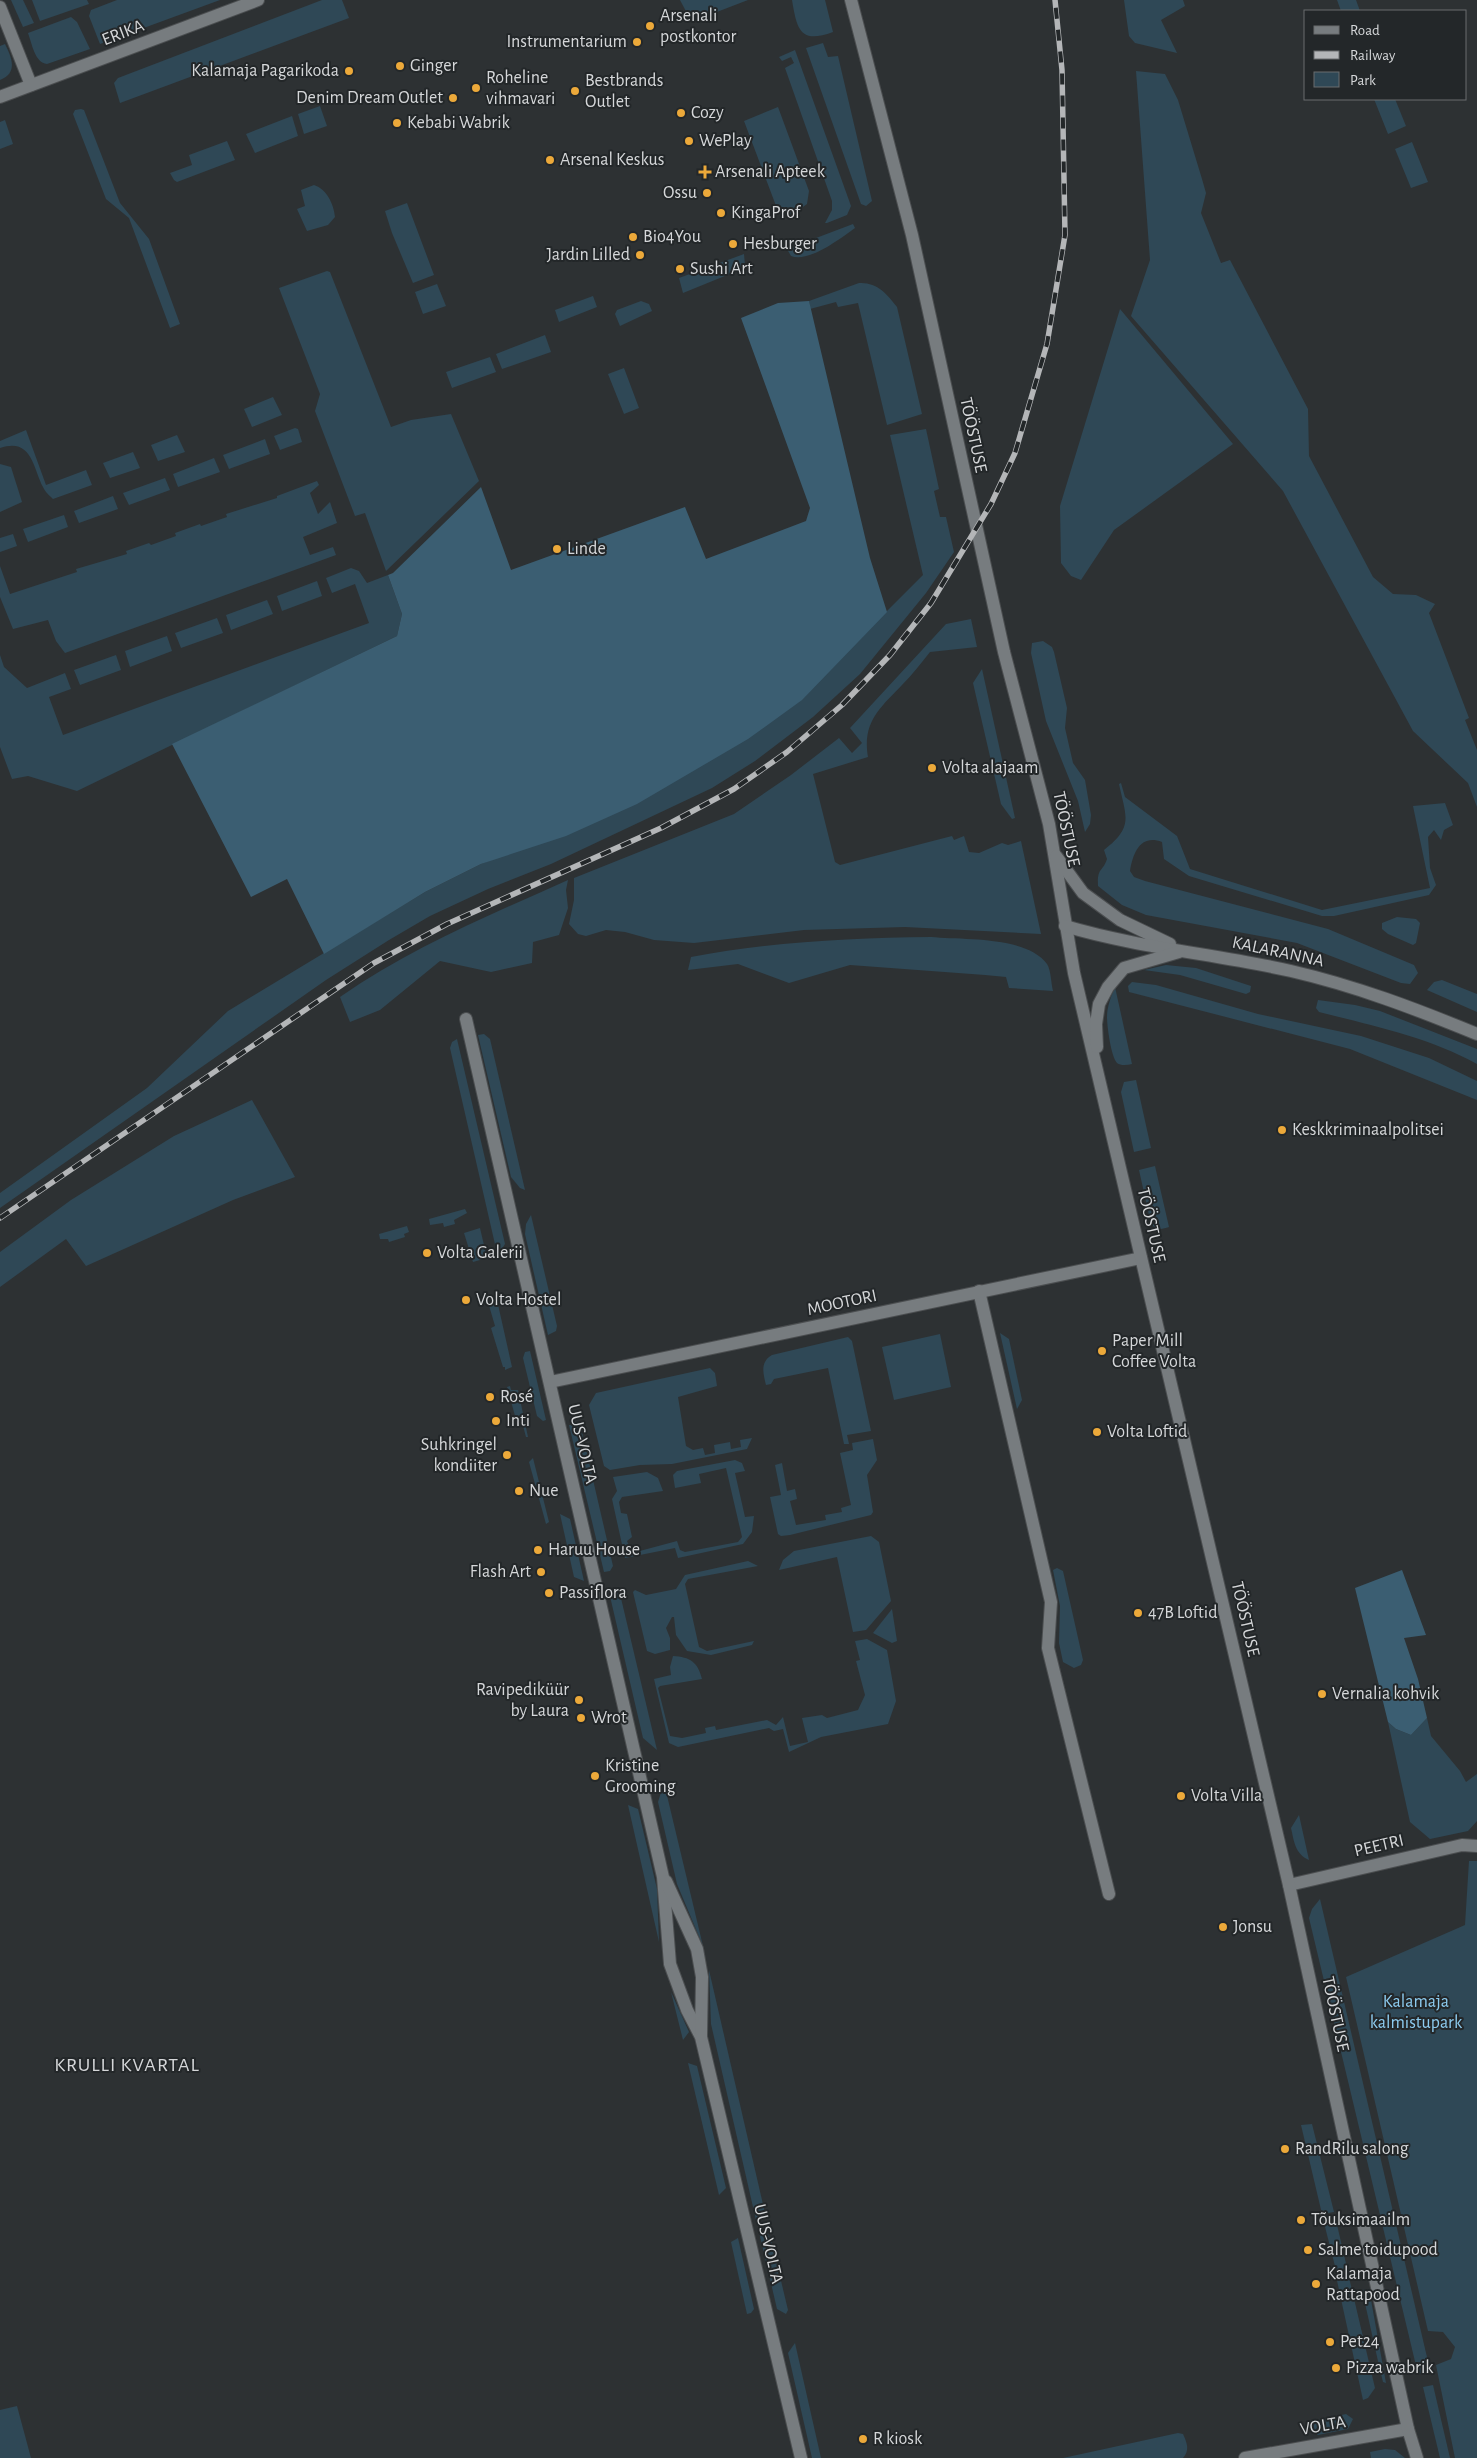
<svg xmlns="http://www.w3.org/2000/svg" width="1477" height="2458" font-family="'Alegreya Sans',sans-serif">
	<style>
		.green { fill: #2f4856 }
		.forest { fill: #3b5e72 }
		.lines { fill: none; stroke-linecap: round; stroke-linejoin: round }
		.street-casing { stroke: #4b4e50; stroke-width: 14 }
		.secondary-casing { stroke: #4b4e50; stroke-width: 14 }
		.street { stroke: #777c7f; stroke-width: 12 }
		.secondary { stroke: #777c7f; stroke-width: 12 }
		.rail-casing { stroke: #b4b6b8; stroke-width: 5.5 }
		.rail { stroke: #232729; stroke-width: 4; stroke-dasharray: 11; stroke-linecap: butt }
		.poi-dot { fill: #eca93a; stroke: #232729; stroke-width: 2 }
		.labels { text-anchor: middle; dominant-baseline: central; stroke-width: 4; stroke-linejoin: round; paint-order: stroke }
		.poi-label { font-size: 18px; fill: #d5d7d9; stroke: #232729; text-anchor: start }
		.street-label { font-size: 18px; fill: #d5d7d9; stroke: #232729 }
		.park-label { font-size: 18px; fill: #8dccf0; stroke: #232729 }
		.quarter-label { font-size: 20px; letter-spacing: 1px; fill: #d5d7d9; stroke: #232729 }
	</style>
	<rect width="100%" height="100%" fill="#2d3133"/>
	<g class="green">
		<path d="M11 0H23L34 23 23 27Z"/>
		<path d="M32 0H87L89 4 40 21Z"/>
		<path d="M117 0H220L100 44 89 16 91 10Z"/>
		<path d="M322 0H342L349 18 120 103 114 83 118 78Z"/>
		<path d="M680 0H748L696 20 689 17Z"/>
		<path d="M792 0H825L833 32C800 44 797 30 792 0Z"/>
		<path d="M1124 0H1183L1185 6 1161 20 1177 53 1135 43 1129 36Z"/>
		<path d="M1337 0H1356L1360 11H1341Z"/>
		<path d="M71 17 77 22 90 49 47 64C35 63 32 44 28 33Z"/>
		<path d="M823 43 828 57 838 56 872 201 866 206 861 204 806 48Z"/>
		<path d="M5 44C12 58 18 73 0 80V46Z"/>
		<path d="M795 50 851 206 847 215 827 223H825L832 210V201L785 68 794 63 791 57 782 61 779 57Z"/>
		<path d="M1136 71 1165 74 1178 100 1202 179 1206 193 1201 213 1221 263 1230 260 1308 409 1309 456 1373 577 1393 594 1416 595 1435 604 1429 613 1469 718 1465 720 1477 750V807L1468 783 1413 731 1283 491 1131 316 1150 260Z"/>
		<path d="M1374 99H1395L1406 126 1388 134Z"/>
		<path d="M320 106 327 126 304 134 298 114Z"/>
		<path d="M778 107 809 191 807 204C798 210 789 219 778 211L744 121Z"/>
		<path d="M81 109 84 110 120 203 149 239 180 324 170 328 129 218 106 199 73 114 75 110Z"/>
		<path d="M292 116 298 136 255 153 246 134Z"/>
		<path d="M5 120 13 144 0 149V122Z"/>
		<path d="M227 141 235 160 177 182 174 180 170 173 192 165 189 155Z"/>
		<path d="M1412 142 1428 182 1411 188 1395 149Z"/>
		<path d="M314 185C327 189 334 205 335 217L328 225 307 231 297 209 305 206 301 190Z"/>
		<path d="M407 203 434 275 413 283 392 233 385 211Z"/>
		<path d="M853 224 855 228C841 238 809 263 791 256L787 249Z"/>
		<path d="M744 254 745 266 742 269 683 293 679 278Z"/>
		<path d="M327 271 330 272 391 427 411 420 451 414 479 481 386 571 365 513 355 516 315 411 320 394 279 288Z"/>
		<path d="M859 283C877 282 887 294 897 307L922 414 887 425 858 303 838 307 836 302 810 309 809 301Z"/>
		<path d="M437 284 446 306 423 314 415 292Z"/>
		<path d="M593 296 597 307 559 322 555 310Z"/>
		<path d="M641 301 649 304 652 311 620 326 615 314 617 310Z"/>
		<path d="M1120 309 1233 444 1114 530 1081 580 1071 576 1061 563 1060 506Z"/>
		<path d="M545 335 551 352 502 369 496 354Z"/>
		<path d="M490 357 496 372 452 388 446 372Z"/>
		<path d="M624 368 639 408 624 414 608 374Z"/>
		<path d="M273 397 282 415 252 427 244 409Z"/>
		<path d="M295 428 298 429 302 442 280 450 274 436Z"/>
		<path d="M926 429 939 489 934 491 940 517H946L954 552 926 593 860 674 813 717 755 761 712 788 551 864 488 889 430 916 389 940 326 980 0 1208V1193L147 1088 228 1011 425 892 481 864 514 851 871 627 923 575 890 435Z"/>
		<path d="M26 430 46 485 86 470 92 485 53 499C50 496 45 492 43 487 33 468 32 437 0 448V441Z"/>
		<path d="M177 435 185 452 158 461 151 445Z"/>
		<path d="M265 439 270 454 229 469 223 455Z"/>
		<path d="M133 452 140 468 110 478 103 463Z"/>
		<path d="M214 458 220 472 178 487 173 474Z"/>
		<path d="M0 464 11 467 22 502 0 512Z"/>
		<path d="M165 478 170 490 129 505 123 493Z"/>
		<path d="M317 481 319 485 310 493 318 514 330 502 337 523 303 537 310 555 333 547 336 555 65 653 56 641 48 620 13 629 0 597V566L10 594 77 572 76 569 127 554 126 551 149 543 151 545 176 536 175 533 200 524 201 526 227 517 226 514 277 498V496Z"/>
		<path d="M113 496 118 509 79 523 74 511Z"/>
		<path d="M64 515 68 527 28 542 23 529Z"/>
		<path d="M13 534 17 546 0 552V538Z"/>
		<path d="M351 568 359 571 367 583 388 575 402 614 397 636 77 791 28 776 12 779 0 747V655L4 667 27 688 65 673 71 689 49 697 63 735 369 623 355 584 332 593 326 578Z"/>
		<path d="M317 581 322 596 282 611 277 596Z"/>
		<path d="M267 600 273 614 231 630 226 615Z"/>
		<path d="M217 618 223 633 181 648 175 633Z"/>
		<path d="M971 619 977 647 930 652C921 663 912 675 902 685 880 708 862 722 868 757L813 774 835 862 840 865 952 836 954 840 964 836 969 852 979 853 1002 843 1008 845 1021 841 1041 934 905 927 804 930 694 943 654 940 625 932 606 930 586 936 578 934 569 924 574 900V878L734 814 791 775 839 738 852 753 862 743 850 728 946 624Z"/>
		<path d="M167 636 172 651 130 667 125 651Z"/>
		<path d="M1043 641 1052 647 1054 652 1067 708 1065 728 1073 763 1085 780 1091 815 1090 824 1085 832 1078 801 1046 721 1031 653 1032 643Z"/>
		<path d="M116 655 121 670 80 685 74 670Z"/>
		<path d="M982 669 1015 818 1012 819 1001 804 973 683Z"/>
		<path d="M1121 783 1125 797 1177 836 1190 869 1322 910 1430 888 1413 806 1445 803 1453 825 1444 830 1441 840 1434 830 1428 837 1430 868 1436 885 1429 895 1334 916H1322L1189 876 1164 859 1162 842C1141 834 1133 852 1130 871L1134 877 1145 881 1328 929 1414 965 1418 973 1410 984 1401 983 1297 943 1146 915 1122 905 1098 886C1097 867 1103 872 1107 859L1104 850C1134 827 1126 817 1119 784Z"/>
		<path d="M568 880 566 890 568 908 559 935 533 942 532 963 491 972 440 961 380 1010 350 1022 340 997C412 947 490 915 568 880Z"/>
		<path d="M1397 917 1416 919 1420 923 1416 943 1413 945 1388 934 1382 929V923Z"/>
		<path d="M931 937C963 940 1027 936 1047 964 1051 970 1051 983 1053 991L1009 988 1006 977 985 975 850 965 789 983 738 964 688 970 691 957C770 942 851 938 931 937Z"/>
		<path d="M1166 965 1196 968 1251 986 1250 992 1246 994 1180 975 1144 970Z"/>
		<path d="M1442 980 1477 994V1012L1427 990 1434 982Z"/>
		<path d="M1132 982 1156 985 1258 1014 1361 1036 1429 1058 1477 1081V1100L1350 1049 1129 992 1128 986Z"/>
		<path d="M1115 987 1132 1064C1127 1065 1121 1066 1117 1063 1111 1057 1107 1026 1107 1017 1107 1007 1111 996 1115 987Z"/>
		<path d="M1318 1000 1355 1005 1380 1011 1477 1049V1064C1428 1037 1374 1026 1319 1012L1316 1008Z"/>
		<path d="M484 1034 490 1039 525 1190 520 1188 511 1177 478 1035Z"/>
		<path d="M457 1039 505 1244 499 1253H497L450 1048 452 1042Z"/>
		<path d="M1136 1080 1151 1148 1134 1152 1121 1092 1124 1082Z"/>
		<path d="M252 1100 295 1177 233 1200 86 1266 66 1239 0 1287V1252L71 1200 174 1136Z"/>
		<path d="M1155 1166 1169 1227C1162 1229 1157 1231 1151 1224L1139 1170Z"/>
		<path d="M465 1209 467 1213 454 1220 455 1224 444 1227 443 1223 430 1225 429 1219Z"/>
		<path d="M531 1215 557 1326 556 1331 548 1335 525 1234 526 1224Z"/>
		<path d="M407 1226 409 1232 404 1234 405 1237 389 1242 388 1239H380L379 1234Z"/>
		<path d="M480 1228 487 1258 473 1262 464 1233Z"/>
		<path d="M497 1300 512 1367 505 1370V1367H503L491 1328 495 1326 488 1302Z"/>
		<path d="M1000 1333 1009 1339 1022 1400 1017 1409Z"/>
		<path d="M940 1334 951 1387 894 1400 882 1347Z"/>
		<path d="M848 1337 852 1341 871 1431 847 1435 849 1444H844L828 1368 774 1379 771 1384 766 1385C763 1373 760 1362 772 1355Z"/>
		<path d="M530 1351 546 1420 543 1421 537 1416 523 1358 525 1352Z"/>
		<path d="M710 1368 715 1373 717 1386 678 1397 686 1446 693 1450 703 1448 705 1455 715 1453 714 1445 730 1442 731 1449 741 1447 740 1440 752 1438 747 1449 672 1464 640 1465 610 1470 604 1466 589 1405 596 1393Z"/>
		<path d="M510 1386 511 1390H518L528 1437H526L522 1422 517 1423 507 1387Z"/>
		<path d="M569 1425H574L581 1428 613 1566 610 1571 604 1572Z"/>
		<path d="M873 1439 877 1460 867 1475 873 1512 871 1515 790 1535 781 1536 778 1534 770 1497 781 1495 775 1465 782 1463 787 1491 795 1489 797 1499 790 1501 796 1525 826 1520 825 1515 842 1512 841 1508 851 1505 840 1453 853 1450 852 1443Z"/>
		<path d="M533 1458 549 1522 546 1524 529 1462Z"/>
		<path d="M735 1460 742 1463 745 1471 735 1473 745 1517 754 1516 752 1532 743 1544 678 1558 675 1548 625 1558 612 1499 617 1491 613 1477 647 1472 658 1478 663 1491 622 1497 619 1502 621 1513 627 1514 632 1537 627 1541 630 1548 636 1552 677 1541 680 1550 685 1552 738 1542 742 1537 726 1468 699 1474 701 1483 675 1488 673 1475 677 1471Z"/>
		<path d="M560 1514 570 1519 584 1581 574 1577Z"/>
		<path d="M871 1536 879 1542 891 1601 866 1630 853 1632 837 1557 779 1570 783 1560 794 1551Z"/>
		<path d="M748 1561 758 1566 688 1579 685 1584 699 1647 707 1651 754 1641 752 1645 711 1655 687 1651 676 1635 674 1617H672L666 1628 670 1638V1650L655 1654 647 1651 633 1592 635 1590 646 1595 676 1589 685 1575Z"/>
		<path d="M1057 1568 1063 1571 1083 1660 1081 1665 1074 1668 1063 1662 1059 1643 1060 1606 1053 1570Z"/>
		<path d="M615 1591 620 1594 657 1750 643 1738 609 1592Z"/>
		<path d="M892 1609 897 1641 892 1643 873 1633Z"/>
		<path d="M867 1639 887 1650 896 1701 888 1724 821 1737 789 1752 783 1729 774 1731 769 1728 678 1747 669 1743 654 1679 671 1675 670 1667 673 1656C690 1657 698 1662 702 1679L660 1686 658 1688 670 1736 682 1738 706 1733 705 1728 715 1726 716 1730 767 1720 776 1725 783 1717 790 1746 808 1742 802 1718 822 1715 827 1718 858 1710 865 1695 856 1661 860 1660 855 1641Z"/>
		<path d="M1427 1718 1431 1736 1460 1771 1466 1782 1477 1774V1821L1468 1831 1430 1839 1410 1822 1388 1722 1396 1729 1411 1735Z"/>
		<path d="M664 1783 703 1946 677 1884 658 1802Z"/>
		<path d="M628 1805 638 1809 657 1889 659 1942Z"/>
		<path d="M1299 1815 1309 1860C1295 1854 1294 1841 1291 1828Z"/>
		<path d="M1469 1861H1477V2458H1455L1436 2365 1451 2359 1455 2347 1443 2332 1428 2331 1346 1977 1465 1925Z"/>
		<path d="M1320 1899 1430 2370 1418 2374 1309 1918 1312 1909Z"/>
		<path d="M709 1970 765 2213 760 2220H756L711 2024Z"/>
		<path d="M671 1992 689 2032 683 2040Z"/>
		<path d="M688 2063 697 2066 726 2188 719 2195Z"/>
		<path d="M1312 2124 1334 2212 1322 2214 1301 2125Z"/>
		<path d="M1335 2216 1347 2268 1336 2270 1323 2219Z"/>
		<path d="M765 2231 771 2239 788 2310 786 2314 777 2309 759 2232Z"/>
		<path d="M738 2238 754 2309 751 2313 747 2314 731 2242Z"/>
		<path d="M1348 2273 1375 2388 1368 2398 1363 2400 1336 2276Z"/>
		<path d="M1369 2289 1386 2383 1383 2382 1380 2370 1362 2290Z"/>
		<path d="M795 2343 821 2458H812L788 2353Z"/>
		<path d="M1433 2385 1450 2458H1440L1423 2387Z"/>
		<path d="M17 2406 31 2458H0V2410Z"/>
		<path d="M1346 2414 1353 2419 1348 2429 1318 2435 1310 2430 1311 2425 1314 2421Z"/>
		<path d="M1178 2433 1183 2434C1187 2443 1190 2450 1183 2458H1063Z"/>
		<path d="M1385 2449 1395 2450 1405 2458H1371L1370 2452Z"/>
	</g>
	<g class="forest">
		<path d="M809 301 870 558 887 612 802 700 748 739 637 804 566 836 481 864 425 892 324 954 287 879 251 897 172 744 397 636 402 614 388 575 393 573 481 487 511 570 685 507 706 559 806 521 810 508 741 318 778 303Z"/>
		<path d="M1402 1570 1426 1635 1404 1638 1418 1679 1427 1718 1411 1735 1396 1729 1388 1722 1355 1588Z"/>
	</g>
	<g class="lines">
		<g class="street-casing">
			<g id="street">
				<path d="M0 7 31 85"/>
				<path d="M0 97 258 0"/>
				<path d="M466 1019 663 1877 670 1964 687 2010 701 2037 801 2458"/>
				<path d="M979 1291 1051 1602 1048 1648 1109 1894"/>
				<path d="M550 1382 1141 1258"/>
				<path d="M666 1881 697 1949 702 1977 701 2036"/>
				<path d="M1289 1885 1462 1845 1477 1846"/>
				<path d="M1245 2458 1408 2429"/>
			</g>
		</g>
		<g class="secondary-casing">
			<g id="secondary">
				<path d="M851 0 912 235 1004 652 1049 824 1074 973 1289 1885 1408 2429 1417 2458"/>
				<path d="M1056 856 1083 893 1120 920 1170 944"/>
				<path d="M1065 926C1139 948 1216 954 1291 971 1356 986 1416 1009 1477 1034"/>
				<path d="M1097 1047 1096 1024 1099 1004 1108 987 1124 968 1179 952"/>
			</g>
		</g>
		<use href="#street" class="street"/>
		<use href="#secondary" class="secondary"/>
		<g class="rail-casing">
			<path id="rail" d="M0 1218 374 963 447 924 661 828 734 789 787 752 842 705 890 655 931 603 991 504 1015 453 1047 344 1065 235 1062 70 1055 0"/>
		</g>
		<use href="#rail" class="rail"/>
	</g>
	<g class="poi-dot">
		<circle cx="650" cy="26" r="5"/>
		<circle cx="637" cy="42" r="5"/>
		<circle cx="400" cy="66" r="5"/>
		<circle cx="349" cy="71" r="5"/>
		<circle cx="476" cy="88" r="5"/>
		<circle cx="575" cy="91" r="5"/>
		<circle cx="453" cy="98" r="5"/>
		<circle cx="681" cy="113" r="5"/>
		<circle cx="397" cy="123" r="5"/>
		<circle cx="689" cy="141" r="5"/>
		<circle cx="550" cy="160" r="5"/>
		<path d="M702.5 164.5h5v5h5v5h-5v5h-5v-5h-5v-5h5z"/>
		<circle cx="707" cy="193" r="5"/>
		<circle cx="721" cy="213" r="5"/>
		<circle cx="633" cy="237" r="5"/>
		<circle cx="733" cy="244" r="5"/>
		<circle cx="640" cy="255" r="5"/>
		<circle cx="680" cy="269" r="5"/>
		<circle cx="557" cy="549" r="5"/>
		<circle cx="932" cy="768" r="5"/>
		<circle cx="1282" cy="1130" r="5"/>
		<circle cx="427" cy="1253" r="5"/>
		<circle cx="466" cy="1300" r="5"/>
		<circle cx="1102" cy="1351" r="5"/>
		<circle cx="490" cy="1397" r="5"/>
		<circle cx="496" cy="1421" r="5"/>
		<circle cx="1097" cy="1432" r="5"/>
		<circle cx="507" cy="1455" r="5"/>
		<circle cx="519" cy="1491" r="5"/>
		<circle cx="538" cy="1550" r="5"/>
		<circle cx="541" cy="1572" r="5"/>
		<circle cx="549" cy="1593" r="5"/>
		<circle cx="1138" cy="1613" r="5"/>
		<circle cx="1322" cy="1694" r="5"/>
		<circle cx="579" cy="1700" r="5"/>
		<circle cx="581" cy="1718" r="5"/>
		<circle cx="595" cy="1776" r="5"/>
		<circle cx="1181" cy="1796" r="5"/>
		<circle cx="1223" cy="1927" r="5"/>
		<circle cx="1285" cy="2149" r="5"/>
		<circle cx="1301" cy="2220" r="5"/>
		<circle cx="1308" cy="2250" r="5"/>
		<circle cx="1316" cy="2284" r="5"/>
		<circle cx="1330" cy="2342" r="5"/>
		<circle cx="1336" cy="2368" r="5"/>
		<circle cx="863" cy="2439" r="5"/>
	</g>
	<g class="labels">
		<g class="poi-label">
			<text x="660" y="16">Arsenali<tspan x="660" dy="21">postkontor</tspan></text>
			<text x="627" y="42" text-anchor="end">Instrumentarium</text>
			<text x="410" y="66">Ginger</text>
			<text x="339" y="71" text-anchor="end">Kalamaja Pagarikoda</text>
			<text x="486" y="78">Roheline<tspan x="486" dy="21">vihmavari</tspan></text>
			<text x="585" y="81">Bestbrands<tspan x="585" dy="21">Outlet</tspan></text>
			<text x="443" y="98" text-anchor="end">Denim Dream Outlet</text>
			<text x="691" y="113">Cozy</text>
			<text x="407" y="123">Kebabi Wabrik</text>
			<text x="699" y="141">WePlay</text>
			<text x="560" y="160">Arsenal Keskus</text>
			<text x="715" y="172">Arsenali Apteek</text>
			<text x="697" y="193" text-anchor="end">Ossu</text>
			<text x="731" y="213">KingaProf</text>
			<text x="643" y="237">Bio4You</text>
			<text x="743" y="244">Hesburger</text>
			<text x="630" y="255" text-anchor="end">Jardin Lilled</text>
			<text x="690" y="269">Sushi Art</text>
			<text x="567" y="549">Linde</text>
			<text x="942" y="768">Volta alajaam</text>
			<text x="1292" y="1130">Keskkriminaalpolitsei</text>
			<text x="437" y="1253">Volta Galerii</text>
			<text x="476" y="1300">Volta Hostel</text>
			<text x="1112" y="1341">Paper Mill<tspan x="1112" dy="21">Coffee Volta</tspan></text>
			<text x="500" y="1397">Rosé</text>
			<text x="506" y="1421">Inti</text>
			<text x="1107" y="1432">Volta Loftid</text>
			<text x="497" y="1445" text-anchor="end">Suhkringel<tspan x="497" dy="21">kondiiter</tspan></text>
			<text x="529" y="1491">Nue</text>
			<text x="548" y="1550">Haruu House</text>
			<text x="531" y="1572" text-anchor="end">Flash Art</text>
			<text x="559" y="1593">Passiflora</text>
			<text x="1148" y="1613">47B Loftid</text>
			<text x="569" y="1690" text-anchor="end">Ravipediküür<tspan x="569" dy="21">by Laura</tspan></text>
			<text x="1332" y="1694">Vernalia kohvik</text>
			<text x="591" y="1718">Wrot</text>
			<text x="605" y="1766">Kristine<tspan x="605" dy="21">Grooming</tspan></text>
			<text x="1191" y="1796">Volta Villa</text>
			<text x="1233" y="1927">Jonsu</text>
			<text x="1295" y="2149">RandRilu salong</text>
			<text x="1311" y="2220">Tõuksimaailm</text>
			<text x="1318" y="2250">Salme toidupood</text>
			<text x="1326" y="2274">Kalamaja<tspan x="1326" dy="21">Rattapood</tspan></text>
			<text x="1340" y="2342">Pet24</text>
			<text x="1346" y="2368">Pizza wabrik</text>
			<text x="873" y="2439">R kiosk</text>
		</g>
		<g class="street-label">
			<text transform="translate(123 33) rotate(-21)">ERIKA</text>
			<text transform="translate(973 435) rotate(78)">TÖÖSTUSE</text>
			<text transform="translate(1066 829) rotate(78)">TÖÖSTUSE</text>
			<text transform="translate(1278 952) rotate(12)">KALARANNA</text>
			<text transform="translate(1151 1225) rotate(77)">TÖÖSTUSE</text>
			<text transform="translate(842 1303) rotate(-12)">MOOTORI</text>
			<text transform="translate(582 1444) rotate(77)">UUS-VOLTA</text>
			<text transform="translate(1245 1619) rotate(77)">TÖÖSTUSE</text>
			<text transform="translate(1379 1846) rotate(-13)">PEETRI</text>
			<text transform="translate(1335 2014) rotate(78)">TÖÖSTUSE</text>
			<text transform="translate(768 2244) rotate(77)">UUS-VOLTA</text>
			<text transform="translate(1323 2426) rotate(-10)">VOLTA</text>
		</g>
		<g class="park-label">
			<text x="1416" y="2002">Kalamaja<tspan x="1416" dy="21">kalmistupark</tspan></text>
		</g>
		<g class="quarter-label">
			<text x="127" y="2065">KRULLI KVARTAL</text>
		</g>
	</g>
	<rect x="1304" y="10" width="162" height="90" fill="#232729" stroke="#6a6d6f"/>
	<rect x="1314" y="26" width="25" height="8" fill="#777c7f" stroke="#6a6d6f"/>
	<text x="1350" y="35" font-size="15" fill="#d5d7d9">Road</text>
	<rect x="1314" y="51" width="25" height="8" fill="#b4b6b8" stroke="#6a6d6f"/>
	<text x="1350" y="60" font-size="15" fill="#d5d7d9">Railway</text>
	<rect x="1314" y="72" width="25" height="15" fill="#2f4856" stroke="#6a6d6f"/>
	<text x="1350" y="85" font-size="15" fill="#d5d7d9">Park</text>
</svg>
